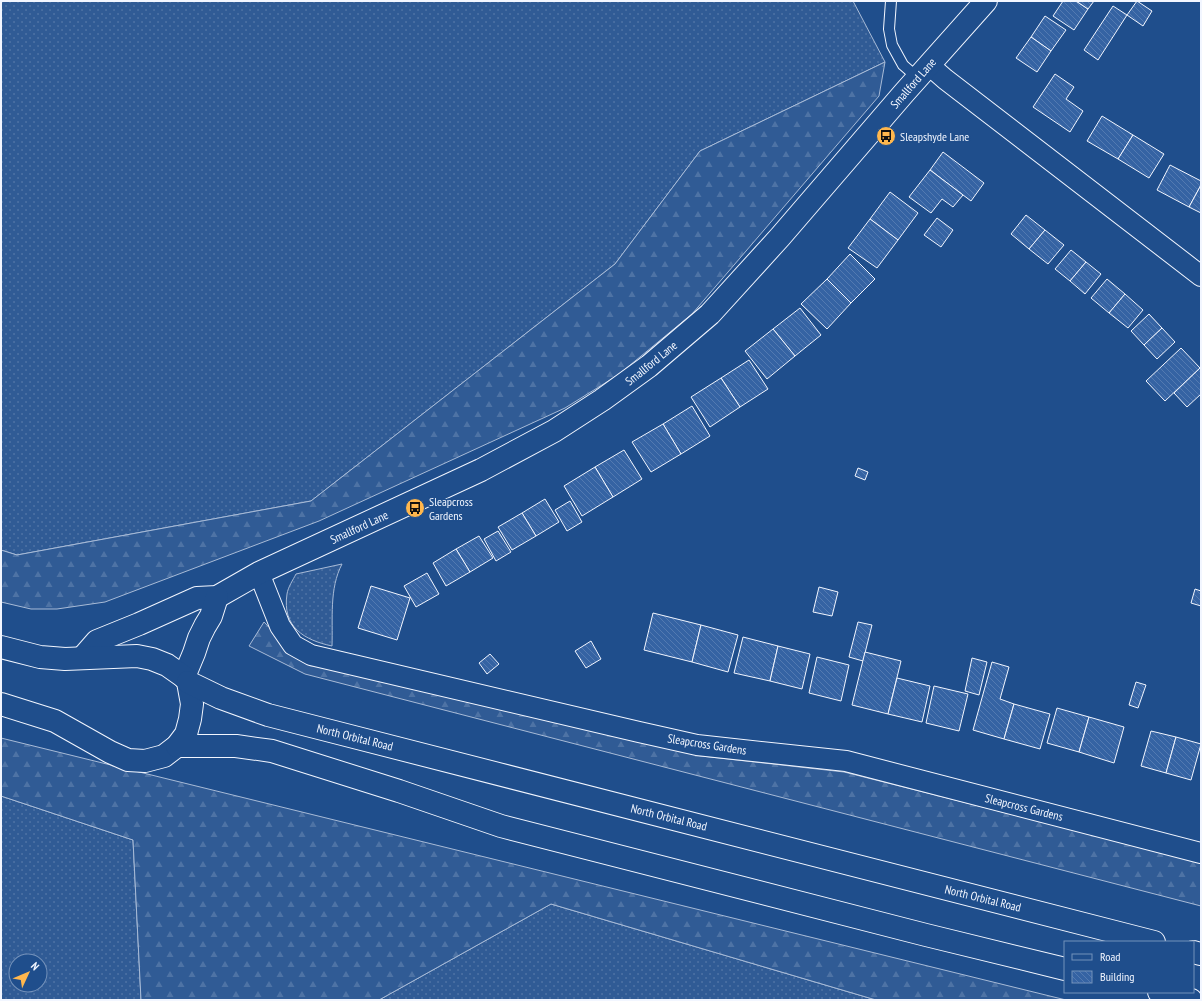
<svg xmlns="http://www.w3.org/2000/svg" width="1202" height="1001" font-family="'PT Sans Narrow',sans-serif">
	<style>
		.grass { fill: url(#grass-dots); stroke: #a8bbd7; fill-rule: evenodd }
		.forest { fill: url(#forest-firs); stroke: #a8bbd7 }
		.building { fill: url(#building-back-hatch); stroke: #f2f6ff }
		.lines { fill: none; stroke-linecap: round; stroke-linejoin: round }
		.service-casing { stroke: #f2f6ff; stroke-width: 12 }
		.minor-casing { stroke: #f2f6ff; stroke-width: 22 }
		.tertiary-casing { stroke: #f2f6ff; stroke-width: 24 }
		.trunk-casing { stroke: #f2f6ff; stroke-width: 24 }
		.service { stroke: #1f4e8c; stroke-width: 10 }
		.minor { stroke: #1f4e8c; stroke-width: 20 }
		.tertiary { stroke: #1f4e8c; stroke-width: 22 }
		.trunk { stroke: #1f4e8c; stroke-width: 22 }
		.labels { text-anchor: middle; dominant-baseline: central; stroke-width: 3; stroke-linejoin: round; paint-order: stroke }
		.street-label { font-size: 12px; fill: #f2f6ff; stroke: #1f4e8c }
		.poi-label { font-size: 12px; fill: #f2f6ff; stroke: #1f4e8c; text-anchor: start }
	</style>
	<defs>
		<pattern id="grass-dots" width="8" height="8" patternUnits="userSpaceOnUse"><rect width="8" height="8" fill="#305b95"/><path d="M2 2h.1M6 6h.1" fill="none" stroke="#4e73a5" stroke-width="1.8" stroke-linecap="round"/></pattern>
		<pattern id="forest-firs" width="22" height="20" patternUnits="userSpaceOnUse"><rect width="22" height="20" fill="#305b95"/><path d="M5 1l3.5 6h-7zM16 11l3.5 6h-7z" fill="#4e73a5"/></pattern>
		<pattern id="building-back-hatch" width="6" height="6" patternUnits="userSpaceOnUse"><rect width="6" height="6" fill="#3563a3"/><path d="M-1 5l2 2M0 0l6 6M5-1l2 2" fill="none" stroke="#537ab1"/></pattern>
	</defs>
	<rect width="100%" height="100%" fill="#1f4e8c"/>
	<g class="grass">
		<path d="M1 1H853L885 62 700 151 615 264 311 501 17 555 1 550Z"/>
		<path d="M342 564C329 589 333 619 332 646 304 640 282 627 287 594 288 587 293 580 296 574Z"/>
		<path d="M1 796 133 840 141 1000H1ZM16 961H40V985H16Z"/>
		<path d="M551 904 876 1000H379Z"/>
	</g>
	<g class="forest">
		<path d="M885 62 879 96 692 314 618 375 565 408 319 521 105 602 57 609H31L1 602V550L17 555 311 501 615 264 700 151Z"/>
		<path d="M264 622 291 650 312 660 701 756 844 772 1201 862V906L305 674 249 646Z"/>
		<path d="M1 738 1066 1000H876L551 904 379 1000H141L133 840 1 796Z"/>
	</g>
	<g class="building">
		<path d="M1063 1H1076L1088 9 1074 30 1053 16Z"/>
		<path d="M1076 1H1094L1088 9Z"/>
		<path d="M1137 1 1152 11 1143 26 1127 15Z"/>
		<path d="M1113 6 1127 15 1098 60 1084 50Z"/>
		<path d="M1045 16 1066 30 1051 51 1031 37Z"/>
		<path d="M1031 37 1051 51 1037 72 1016 58Z"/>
		<path d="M1055 74 1074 87 1066 99 1083 111 1070 132 1033 107Z"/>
		<path d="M1102 116 1133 135 1118 159 1087 141Z"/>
		<path d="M1133 135 1164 154 1149 178 1118 159Z"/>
		<path d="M943 152 984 183 971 201 930 170Z"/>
		<path d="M1170 165 1201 181V185L1189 207 1157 190Z"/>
		<path d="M930 170 963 195 953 207 942 199 931 213 909 197Z"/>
		<path d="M1201 185V213L1189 207Z"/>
		<path d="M890 192 918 213 898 240 870 219Z"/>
		<path d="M1026 215 1045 230 1029 249 1011 234Z"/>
		<path d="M937 218 953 230 941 247 924 235Z"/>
		<path d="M870 219 898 240 877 268 848 248Z"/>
		<path d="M1045 230 1064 245 1048 264 1029 249Z"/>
		<path d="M1071 250 1086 262 1070 281 1055 269Z"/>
		<path d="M850 254 875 279 851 303 827 279Z"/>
		<path d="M1086 262 1101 274 1085 294 1070 281Z"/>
		<path d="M827 279 851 303 827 329 801 304Z"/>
		<path d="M1107 279 1125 294 1109 313 1091 298Z"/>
		<path d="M1125 294 1143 310 1128 328 1109 313Z"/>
		<path d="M800 308 821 335 795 356 773 329Z"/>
		<path d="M1149 314 1162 328 1144 345 1131 331Z"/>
		<path d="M1162 328 1175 342 1157 359 1144 345Z"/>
		<path d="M773 329 795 356 767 379 745 351Z"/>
		<path d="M1181 348 1200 368 1165 401 1146 381Z"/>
		<path d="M749 360 768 389 740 407 721 378Z"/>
		<path d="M1200 368 1201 370V394L1187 407 1174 393Z"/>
		<path d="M721 378 740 407 710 427 691 397Z"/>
		<path d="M692 406 710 436 681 454 663 424Z"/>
		<path d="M663 424 681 454 651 472 632 442Z"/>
		<path d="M624 450 642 479 613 497 595 467Z"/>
		<path d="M595 467 613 497 582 516 564 486Z"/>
		<path d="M858 468 868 472 865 480 855 476Z"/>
		<path d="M545 499 559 522 536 536 522 513Z"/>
		<path d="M570 501 582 522 567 531 555 510Z"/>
		<path d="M522 513 536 536 512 550 498 527Z"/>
		<path d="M498 531 511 552 496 561 484 539Z"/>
		<path d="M479 536 493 558 470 572 456 549Z"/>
		<path d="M456 549 470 572 446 586 433 563Z"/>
		<path d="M427 573 439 594 416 607 404 586Z"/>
		<path d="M371 586 410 598 397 640 358 628Z"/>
		<path d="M819 587 838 592 832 616 813 612Z"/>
		<path d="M1195 589 1201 591V606L1191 603Z"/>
		<path d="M653 613 701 625 692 662 644 650Z"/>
		<path d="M858 622 872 625 863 661 849 657Z"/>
		<path d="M701 625 738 635 728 672 692 662Z"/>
		<path d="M743 637 778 646 770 681 734 673Z"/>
		<path d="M591 641 601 659 586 668 575 651Z"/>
		<path d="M778 646 810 654 802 689 770 681Z"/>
		<path d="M865 652 901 661 888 714 852 705Z"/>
		<path d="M490 654 499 664 487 674 479 663Z"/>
		<path d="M817 657 849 665 841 701 809 693Z"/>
		<path d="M972 658 987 662 979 695 965 691Z"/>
		<path d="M992 662 1009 667 1000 699 1014 704 1004 739 973 730Z"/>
		<path d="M897 678 930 686 922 722 888 714Z"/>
		<path d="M1136 682 1146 685 1138 708 1129 705Z"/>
		<path d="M934 686 968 694 959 731 926 723Z"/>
		<path d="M1014 704 1050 714 1040 749 1004 739Z"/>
		<path d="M1057 708 1089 717 1079 752 1047 743Z"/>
		<path d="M1089 717 1124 727 1114 763 1079 752Z"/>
		<path d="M1151 731 1176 737 1166 773 1141 766Z"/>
		<path d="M1176 737 1201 744 1191 780 1166 773Z"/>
	</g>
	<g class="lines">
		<g class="service-casing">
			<path id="service" d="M891 1 889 29 892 45 903 65 918 78"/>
		</g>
		<g class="minor-casing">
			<g id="minor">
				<path d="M929 65 945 79 1201 276"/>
				<path d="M259 573 280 626 293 645 311 655 639 732 697 745 846 761 1201 853"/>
			</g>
		</g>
		<g class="tertiary-casing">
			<g id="tertiary">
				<path d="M83 657 97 641 139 624 197 598 217 597 259 573 481 470 554 431 602 400 649 366 710 314 780 237 904 93 986 1"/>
				<path d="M184 677 194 653 199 638 205 626 211 616 217 597"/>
			</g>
		</g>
		<g class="trunk-casing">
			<g id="trunk">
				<path d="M1 647 40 657 65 659 137 656 152 659 167 665 184 677 188 682 192 704 190 719 186 734 177 746 164 756 145 761 128 760 110 752 55 721 1 704"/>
				<path d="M188 682 221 698 268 715 1154 942"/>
				<path d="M177 746H236L272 751 399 791 501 826 926 935 1065 969"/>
				<path d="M1193 952 1201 954"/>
				<path d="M1159 992 1191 1000"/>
			</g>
		</g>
		<use href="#service" class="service"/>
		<use href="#minor" class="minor"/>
		<use href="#tertiary" class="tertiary"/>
		<use href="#trunk" class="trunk"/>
	</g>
	<defs>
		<g id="bus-disc" transform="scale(1)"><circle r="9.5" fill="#ffb74d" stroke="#1f4e8c"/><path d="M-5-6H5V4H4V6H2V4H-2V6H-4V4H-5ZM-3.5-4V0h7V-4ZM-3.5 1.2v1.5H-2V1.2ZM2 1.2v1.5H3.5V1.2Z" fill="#111"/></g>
	</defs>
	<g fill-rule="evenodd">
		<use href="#bus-disc" x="886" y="136"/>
		<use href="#bus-disc" x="415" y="508"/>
	</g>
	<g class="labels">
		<g class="street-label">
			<text transform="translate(913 83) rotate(-49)">Smallford Lane</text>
			<text transform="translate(651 363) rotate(-39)">Smallford Lane</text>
			<text transform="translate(359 527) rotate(-25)">Smallford Lane</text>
			<text transform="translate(355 737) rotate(14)">North Orbital Road</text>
			<text transform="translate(707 744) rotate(9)">Sleapcross Gardens</text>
			<text transform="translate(1024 807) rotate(14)">Sleapcross Gardens</text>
			<text transform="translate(669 817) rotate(14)">North Orbital Road</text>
			<text transform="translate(983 898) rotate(14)">North Orbital Road</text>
		</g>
		<g class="poi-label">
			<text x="900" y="136">Sleapshyde Lane</text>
			<text x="429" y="501">Sleapcross<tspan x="429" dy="14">Gardens</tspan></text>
		</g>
	</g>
	<rect width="1202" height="1001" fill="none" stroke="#f2f6ff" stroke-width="4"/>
	<rect x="1064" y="941" width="130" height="52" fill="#1f4e8c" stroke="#7391ba"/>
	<rect x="1072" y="954" width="20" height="6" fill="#1f4e8c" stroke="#7391ba"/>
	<text x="1100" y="961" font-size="12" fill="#f2f6ff">Road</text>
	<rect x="1072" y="971" width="20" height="12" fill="url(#building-back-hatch)" stroke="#7391ba"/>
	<text x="1100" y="981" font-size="12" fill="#f2f6ff">Building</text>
	<g transform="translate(28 973) rotate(46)"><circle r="19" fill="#1f4e8c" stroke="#7391ba"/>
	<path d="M0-3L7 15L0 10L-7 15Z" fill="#ffb74d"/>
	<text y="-6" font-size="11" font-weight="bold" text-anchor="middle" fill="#f2f6ff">N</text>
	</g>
</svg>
